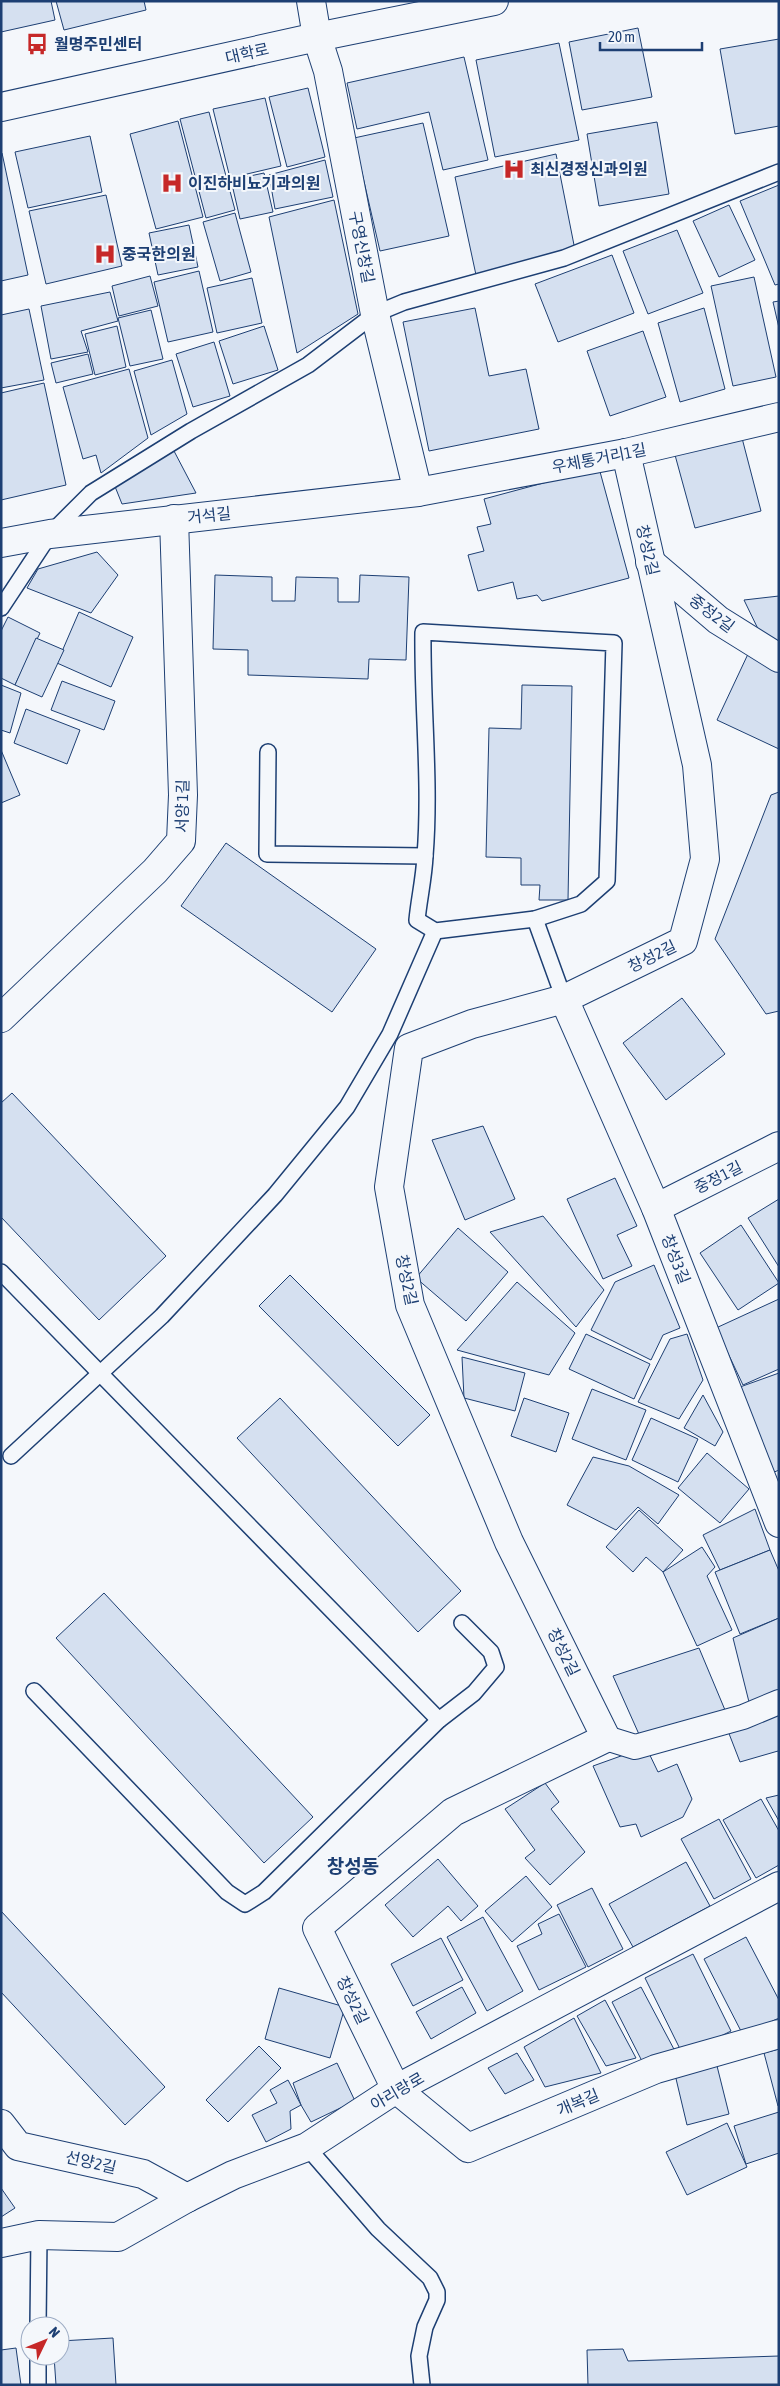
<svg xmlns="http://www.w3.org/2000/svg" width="780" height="2386" font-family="'Asap Condensed','Noto Sans KR',sans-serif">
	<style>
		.building { fill: #d5e0f0; stroke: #1d3f73 }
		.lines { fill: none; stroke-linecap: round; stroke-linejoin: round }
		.service-casing { stroke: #1d3f73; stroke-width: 18 }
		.pedestrian-casing { stroke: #1d3f73; stroke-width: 26 }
		.minor-casing { stroke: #1d3f73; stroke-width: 30 }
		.tertiary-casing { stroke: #1d3f73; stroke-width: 30 }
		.service { stroke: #f4f7fb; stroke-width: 15 }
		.pedestrian { stroke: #f4f7fb; stroke-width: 24 }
		.minor { stroke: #f4f7fb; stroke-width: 28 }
		.tertiary { stroke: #f4f7fb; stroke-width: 28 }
		.labels { text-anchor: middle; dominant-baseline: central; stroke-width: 4; stroke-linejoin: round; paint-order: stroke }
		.poi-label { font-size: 16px; font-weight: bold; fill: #1d3f73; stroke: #f4f7fb; text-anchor: start }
		.street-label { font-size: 16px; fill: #1d3f73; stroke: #f4f7fb }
		.quarter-label { font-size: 19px; font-weight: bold; fill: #1d3f73; stroke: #f4f7fb }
	</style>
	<rect width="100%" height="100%" fill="#f4f7fb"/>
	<g class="building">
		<path d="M1 1H51L55 20 1 32Z"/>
		<path d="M56 1H144L146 10 64 30Z"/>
		<path d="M638 28 652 97 582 110 569 42Z"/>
		<path d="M779 39V126L735 134 720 49Z"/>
		<path d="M559 43 579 140 495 157 476 60Z"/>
		<path d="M464 57 488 160 443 170 429 112 357 129 347 83Z"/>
		<path d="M308 88 325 157 287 167 269 97Z"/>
		<path d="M265 98 281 166 230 178 213 109Z"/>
		<path d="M209 112 235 210 206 218 180 119Z"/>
		<path d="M178 121 203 217 156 229 130 134Z"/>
		<path d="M657 122 669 194 599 206 587 134Z"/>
		<path d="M423 123 449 236 380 251 354 138Z"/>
		<path d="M90 136 102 192 28 208 15 152Z"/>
		<path d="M2 153 28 275 1 281V154Z"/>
		<path d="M556 154 575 250 476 275 455 177Z"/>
		<path d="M325 160 333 197 275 209 269 175Z"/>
		<path d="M264 173 273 212 240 219 231 180Z"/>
		<path d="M779 185V284L775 285 740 201Z"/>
		<path d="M106 195 122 266 46 284 29 211Z"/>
		<path d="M334 200 358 314 297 353 269 217Z"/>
		<path d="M729 205 755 260 719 277 693 221Z"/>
		<path d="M235 213 251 272 220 281 203 222Z"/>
		<path d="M189 225 198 267 158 275 149 233Z"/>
		<path d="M677 230 703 293 648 314 623 251Z"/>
		<path d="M612 255 634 313 558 342 535 284Z"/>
		<path d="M199 271 213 332 168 342 154 282Z"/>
		<path d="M150 276 158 306 119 316 112 286Z"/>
		<path d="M754 277 776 377 733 386 711 286Z"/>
		<path d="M252 278 262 323 217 333 207 288Z"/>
		<path d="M110 292 118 321 81 331 88 352 51 359 41 306Z"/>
		<path d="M779 301V328L773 302Z"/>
		<path d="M475 308 489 376 526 369 539 429 429 451 403 322Z"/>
		<path d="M704 308 725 389 680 402 658 323Z"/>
		<path d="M29 309 44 380 1 388V315Z"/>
		<path d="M151 310 163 359 130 366 118 318Z"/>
		<path d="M117 326 126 367 95 375 85 334Z"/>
		<path d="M264 326 278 370 233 384 219 341Z"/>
		<path d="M643 331 666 397 610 416 587 351Z"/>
		<path d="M214 342 230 396 193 407 176 354Z"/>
		<path d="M88 354 93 374 56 383 51 363Z"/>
		<path d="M172 360 187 414 151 435 134 371Z"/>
		<path d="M129 369 148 438 101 473 96 455 83 459 63 387Z"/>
		<path d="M44 383 66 485 1 500V393Z"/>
		<path d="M742 438 761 511 695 528 675 455Z"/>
		<path d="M174 451 196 493 122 504 114 484Z"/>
		<path d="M599 468 629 578 542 601 537 595 517 599 513 582 478 591 468 555 484 551 477 527 491 524 484 499Z"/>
		<path d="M97 552 118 575 91 613 27 588 38 569Z"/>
		<path d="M215 575 272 577V601H295L296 577 338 578V602H359L360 575 409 577 406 660 369 659 368 679 248 675V650L213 649Z"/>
		<path d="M779 596V643L760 633 744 600Z"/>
		<path d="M79 612 133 637 111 687 57 663Z"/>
		<path d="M8 617 40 633 15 685 1 678V631Z"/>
		<path d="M36 638 64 650 42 697 15 685Z"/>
		<path d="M748 654 779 668V749L717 720Z"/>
		<path d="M62 681 115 701 104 730 51 710Z"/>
		<path d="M1 685 21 693 10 733 1 730Z"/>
		<path d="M522 685 572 686 568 900H539L540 885H521V858L486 857 489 728 521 729Z"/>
		<path d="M26 709 80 730 67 764 14 743Z"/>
		<path d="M1 750 20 795 1 803Z"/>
		<path d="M779 792V1011L766 1014 715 939 771 795Z"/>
		<path d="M226 843 376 949 332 1012 181 906Z"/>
		<path d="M682 998 725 1054 666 1100 623 1043Z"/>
		<path d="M12 1093 166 1256 99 1320 1 1217V1103Z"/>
		<path d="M483 1126 515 1199 465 1220 432 1140Z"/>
		<path d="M615 1178 637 1226 617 1235 632 1266 603 1279 567 1199Z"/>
		<path d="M779 1199V1267L748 1218Z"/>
		<path d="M543 1216 604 1290 576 1327 490 1232Z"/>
		<path d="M741 1225 779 1283 738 1310 700 1253Z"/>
		<path d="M458 1228 508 1272 466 1321 416 1278Z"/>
		<path d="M654 1265 680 1328 663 1335 651 1360 591 1330 615 1282Z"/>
		<path d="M290 1275 430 1415 398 1446 259 1306Z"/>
		<path d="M517 1282 575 1333 549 1375 457 1350Z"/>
		<path d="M779 1299V1369L743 1385 716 1328Z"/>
		<path d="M586 1334 650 1364 634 1399 569 1369Z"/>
		<path d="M687 1334 703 1380 679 1419 638 1402 670 1339Z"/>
		<path d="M462 1357 525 1373 515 1411 464 1398Z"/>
		<path d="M779 1373V1470L772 1473 740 1387Z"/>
		<path d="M592 1389 646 1410 626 1460 572 1439Z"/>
		<path d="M703 1395 723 1432 715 1446 684 1428Z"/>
		<path d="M280 1398 461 1591 418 1632 237 1438Z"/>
		<path d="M524 1398 569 1413 556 1452 511 1436Z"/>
		<path d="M651 1418 698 1439 678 1482 632 1460Z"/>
		<path d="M707 1453 749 1489 720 1523 678 1488Z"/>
		<path d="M593 1457 629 1466 679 1495 658 1524 638 1507 616 1530 567 1505Z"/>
		<path d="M755 1509 770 1550 720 1570 703 1535Z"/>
		<path d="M639 1510 683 1550 663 1572 646 1557 633 1572 606 1547Z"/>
		<path d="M702 1547 715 1567 707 1576 732 1630 697 1646 663 1572Z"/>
		<path d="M770 1550 779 1571V1618L740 1634 715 1572Z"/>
		<path d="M104 1593 313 1817 264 1863 56 1638Z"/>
		<path d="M779 1618V1694L750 1706 733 1638Z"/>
		<path d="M699 1648 725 1710 642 1741 613 1676Z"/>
		<path d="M779 1709V1754L778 1751 740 1762 728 1731Z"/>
		<path d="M646 1747 658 1772 677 1764 692 1799 683 1817 641 1837 636 1824 620 1827 593 1766Z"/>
		<path d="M545 1783 559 1802 551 1809 585 1852 550 1885 525 1858 535 1850 505 1809Z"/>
		<path d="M779 1795V1821L766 1798Z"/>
		<path d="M761 1799 779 1831V1865L756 1878 723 1820Z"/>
		<path d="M719 1819 751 1879 714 1899 681 1839Z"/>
		<path d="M438 1859 478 1906 461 1921 448 1906 413 1937 385 1905Z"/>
		<path d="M686 1862 710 1906 633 1947 609 1904Z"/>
		<path d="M526 1876 552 1907 512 1942 485 1911Z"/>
		<path d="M592 1888 623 1949 588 1967 557 1905Z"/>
		<path d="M1 1911 165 2087 125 2125 1 1992Z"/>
		<path d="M559 1914 586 1967 539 1990 517 1946 542 1934 538 1924Z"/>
		<path d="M483 1917 523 1991 487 2011 447 1937Z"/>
		<path d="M746 1937 779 2000V2018L743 2035 704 1959Z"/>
		<path d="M441 1938 463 1980 413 2006 391 1964Z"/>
		<path d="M693 1954 731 2031 683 2055 645 1978Z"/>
		<path d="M462 1987 476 2013 431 2039 416 2012Z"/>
		<path d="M641 1987 676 2053 646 2069 612 2002Z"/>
		<path d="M279 1988 345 2007 330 2058 265 2039Z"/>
		<path d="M605 2000 636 2058 606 2066 577 2016Z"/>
		<path d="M574 2018 601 2073 545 2087 524 2047Z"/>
		<path d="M259 2046 281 2068 228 2122 206 2100Z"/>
		<path d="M779 2049V2106H778L764 2053Z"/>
		<path d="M517 2053 534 2080 505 2094 488 2068Z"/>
		<path d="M715 2058 729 2114 687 2125 673 2066Z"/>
		<path d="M337 2063 355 2101 311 2122 301 2105 293 2083Z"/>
		<path d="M288 2080 301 2105 290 2111 291 2129 266 2142 252 2115 277 2103 270 2090Z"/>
		<path d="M779 2112V2153L746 2164 734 2126Z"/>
		<path d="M727 2123 747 2167 687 2195 666 2152Z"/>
		<path d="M1 2188 15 2208 1 2217Z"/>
		<path d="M113 2338 116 2385H56L54 2356H60V2341Z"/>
		<path d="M16 2348 21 2385H1V2350Z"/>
		<path d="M623 2349 628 2361 779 2356V2385H588L587 2350Z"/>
	</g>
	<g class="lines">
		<g class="service-casing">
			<g id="service">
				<path d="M1 608 50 534 91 493 191 431 308 365 375 314 404 302 564 258 779 172"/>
				<path d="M423 632 614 643 607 881 581 904 535 919 435 931 417 920C419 899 424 878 425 856 431 782 422 707 423 632Z"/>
				<path d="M268 752 267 854 425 856"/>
				<path d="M535 919 564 999"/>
				<path d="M1 1272 439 1720"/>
				<path d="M11 1456 162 1316 275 1195 347 1107 390 1034 435 931"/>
				<path d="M34 1691 227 1892 245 1904 264 1892 439 1720 474 1693 496 1667 491 1652 462 1623"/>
				<path d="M307 2147 378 2229 430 2278 437 2292V2300L425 2327 419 2356 422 2385"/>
				<path d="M38 2326 39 2235"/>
				<path d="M38 2356V2385"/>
			</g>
		</g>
		<g class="pedestrian-casing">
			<path id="pedestrian" d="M606 1738 635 1747 743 1717 779 1702"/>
		</g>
		<g class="minor-casing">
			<g id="minor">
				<path d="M311 1 317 37 328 71 375 314 418 492"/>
				<path d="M626 453 697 765 705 859 683 941 564 999 472 1024 409 1048 389 1187 410 1305 509 1542 606 1738 453 1812 317 1928 396 2089 468 2148 656 2069 779 2034"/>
				<path d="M1 543 50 534 418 492 626 453 779 417"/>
				<path d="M650 562 718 620 779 658"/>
				<path d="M564 999 656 1208 779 1523"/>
				<path d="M1 1018 155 871 181 841 183 795 174 519"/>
				<path d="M656 1208 779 1146"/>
				<path d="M1 2124 18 2146 143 2174 187 2198"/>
				<path d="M1 2243 39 2235 118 2237 187 2198 233 2175 307 2147 396 2089 779 1886"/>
			</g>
		</g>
		<g class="tertiary-casing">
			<path id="tertiary" d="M1 107 317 37 494 1"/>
		</g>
		<use href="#service" class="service"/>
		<use href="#pedestrian" class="pedestrian"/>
		<use href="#minor" class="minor"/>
		<use href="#tertiary" class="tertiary"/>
	</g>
	<defs>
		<g id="bus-bare" transform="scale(1.725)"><path d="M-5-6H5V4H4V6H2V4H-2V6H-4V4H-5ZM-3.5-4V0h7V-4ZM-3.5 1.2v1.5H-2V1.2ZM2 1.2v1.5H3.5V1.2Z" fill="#c62828" stroke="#f4f7fb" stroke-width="2.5" paint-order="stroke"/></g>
		<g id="hospital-bare" transform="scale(1.725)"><path d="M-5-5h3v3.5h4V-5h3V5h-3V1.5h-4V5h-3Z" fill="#c62828" stroke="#f4f7fb" stroke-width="2.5" paint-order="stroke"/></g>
	</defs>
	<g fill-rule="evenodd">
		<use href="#bus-bare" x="37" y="44"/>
		<use href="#hospital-bare" x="514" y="169"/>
		<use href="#hospital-bare" x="172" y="183"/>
		<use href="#hospital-bare" x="105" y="254"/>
	</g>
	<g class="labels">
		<g class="poi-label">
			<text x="54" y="44">월명주민센터</text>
			<text x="530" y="169">최신경정신과의원</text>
			<text x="188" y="183">이진하비뇨기과의원</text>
			<text x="122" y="254">중국한의원</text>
		</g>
		<g class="street-label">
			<text transform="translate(247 53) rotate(-13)">대학로</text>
			<text transform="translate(362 247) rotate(79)">구영신창길</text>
			<text transform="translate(599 458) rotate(-11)">우체통거리1길</text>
			<text transform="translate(209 515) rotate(-6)">거석길</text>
			<text transform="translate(648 550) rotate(77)">창성2길</text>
			<text transform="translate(712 613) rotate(37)">중정2길</text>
			<text transform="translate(182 806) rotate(-89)">서양 1길</text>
			<text transform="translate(652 956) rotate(-26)">창성2길</text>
			<text transform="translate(718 1177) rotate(-27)">중정1길</text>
			<text transform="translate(676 1259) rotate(69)">창성3길</text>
			<text transform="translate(407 1280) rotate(78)">창성2길</text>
			<text transform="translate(564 1652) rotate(64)">창성2길</text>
			<text transform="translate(353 2000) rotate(64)">창성2길</text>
			<text transform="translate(397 2091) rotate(-30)">아리랑로</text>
			<text transform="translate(578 2102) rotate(-23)">개복길</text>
			<text transform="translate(91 2162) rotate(13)">선양2길</text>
		</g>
		<g class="quarter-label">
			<text x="353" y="1866">창성동</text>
		</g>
	</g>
	<rect width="780" height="2386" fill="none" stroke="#1d3f73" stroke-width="5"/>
	<g transform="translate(45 2341) rotate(47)"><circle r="24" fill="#f4f7fb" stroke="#9eadc5"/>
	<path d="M0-4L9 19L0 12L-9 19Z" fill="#c62828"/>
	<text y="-8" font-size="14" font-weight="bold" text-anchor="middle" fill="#1d3f73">N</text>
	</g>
	<path d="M600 42v8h102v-8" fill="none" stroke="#1d3f73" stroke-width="2.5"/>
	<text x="608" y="42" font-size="15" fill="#1d3f73" stroke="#f4f7fb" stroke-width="4" paint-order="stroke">20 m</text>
</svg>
